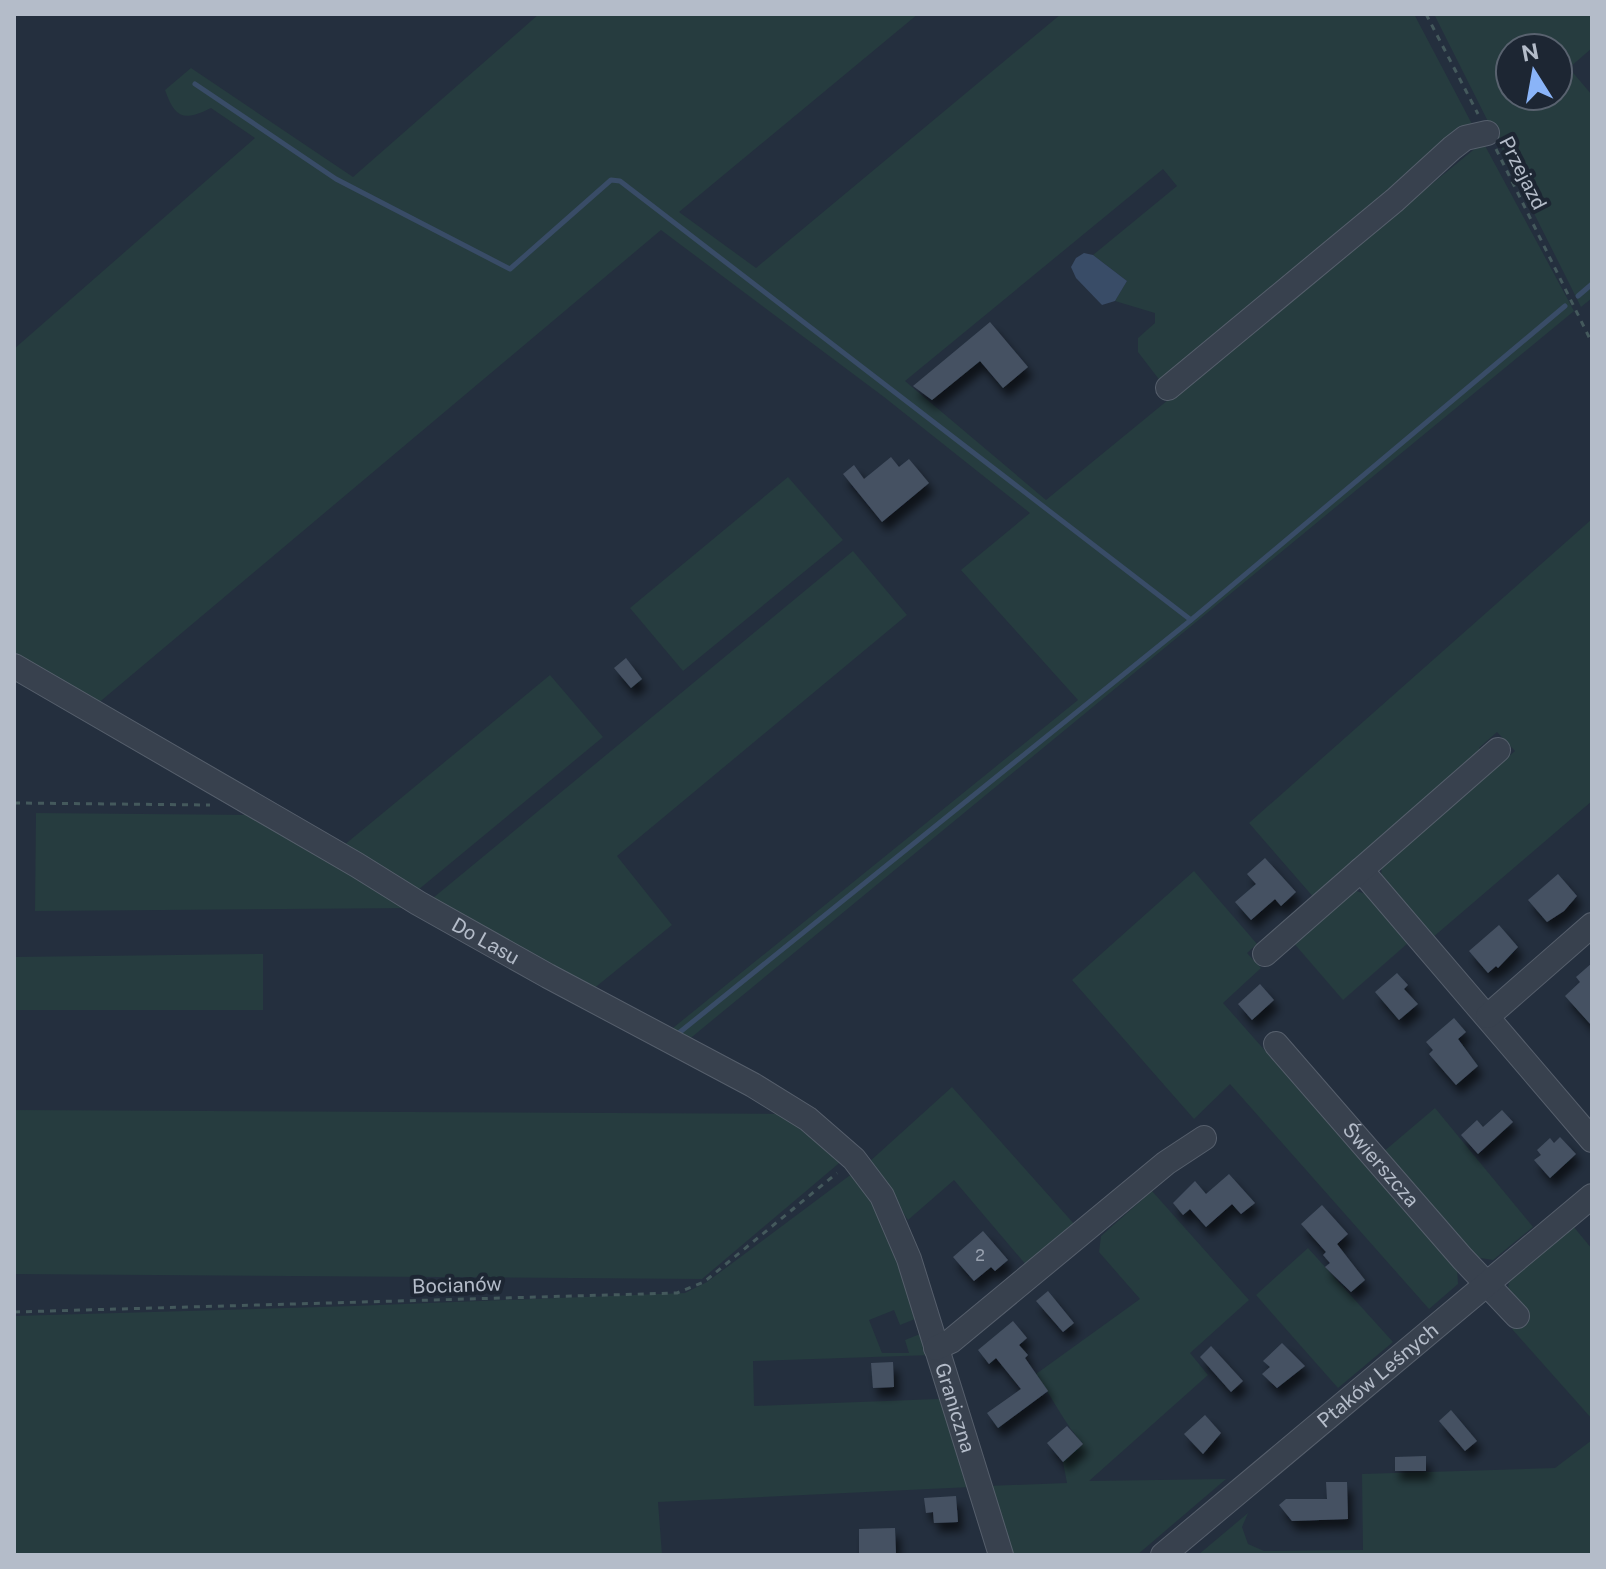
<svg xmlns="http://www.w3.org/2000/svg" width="1606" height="1569" font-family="'Public Sans',sans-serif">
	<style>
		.green { fill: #263c3f; fill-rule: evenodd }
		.water { fill: #394c67 }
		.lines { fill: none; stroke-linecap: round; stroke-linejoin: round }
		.stream { stroke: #394c67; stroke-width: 5 }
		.building { fill: #455162; filter: url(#shadow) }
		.minor-casing { stroke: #565f6c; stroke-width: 26 }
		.path { stroke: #44595c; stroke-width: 3; stroke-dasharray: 6 6; stroke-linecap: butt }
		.minor { stroke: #38414e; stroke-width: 24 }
		.labels { text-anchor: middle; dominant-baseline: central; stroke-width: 8; stroke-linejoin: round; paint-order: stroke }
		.number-label { font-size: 16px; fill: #98a1af }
		.street-label { font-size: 20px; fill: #b4bcc9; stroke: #1d2633 }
	</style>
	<defs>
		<filter id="shadow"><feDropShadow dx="5" dy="9" stdDeviation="4" flood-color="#0009"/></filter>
	</defs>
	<rect width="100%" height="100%" fill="#242f3e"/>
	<g class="green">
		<path d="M539 14H918L679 212 756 268 1061 14H1414L1472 124 1311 261 1161 382 1138 352V338L1155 323V313L1115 301 1127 281 1093 255 1177 186 1163 169 905 381 1046 500 1483 142 1574 311 687 1041 668 1032 1078 700 961 570 1030 513 884 397 661 230 96 705 14 654V349L255 138 211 108C183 122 175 118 165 90L191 68 353 177Z"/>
		<path d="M1434 14H1592V48L1569 68 1592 95V298L1581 307ZM1510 48H1558V96H1510Z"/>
		<path d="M788 477 843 540 683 671 630 608Z"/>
		<path d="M1592 519V801L1432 938 1381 881 1382 862 1492 765 1496 768 1515 751 1497 732 1479 748 1482 752 1315 899 1249 823Z"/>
		<path d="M853 551 907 615 617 856 672 925 592 990 433 898Z"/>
		<path d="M550 675 603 737 418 890 343 846Z"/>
		<path d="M36 813 252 815 415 908 35 911Z"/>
		<path d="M1194 871 1257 944 1247 953 1261 968 1223 1003 1457 1268 1458 1284 1429 1309 1230 1084 1194 1119 1072 980Z"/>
		<path d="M1350 889 1366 894 1408 943 1343 1000 1292 941Z"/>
		<path d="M263 954V1010H14V957Z"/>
		<path d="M952 1087 1075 1225 1027 1266 954 1180 908 1220 868 1163Z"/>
		<path d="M1435 1108 1533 1227 1493 1260 1475 1257 1382 1153Z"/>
		<path d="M14 1110 789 1114 844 1159 702 1279 14 1274Z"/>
		<path d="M857 1170 884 1211 920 1317 900 1325 894 1310 869 1320 882 1353H909L905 1340 920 1334 932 1355 753 1361 754 1406 938 1399 945 1396 971 1487 658 1502 662 1555H14V1316L354 1306 685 1293 707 1282Z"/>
		<path d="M1152 1191 1249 1300 1190 1353 1208 1375 1089 1481 1226 1479 1137 1555H1010L987 1486 1067 1483 1063 1462 1083 1444C1064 1423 1052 1397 1036 1374L1140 1299 1099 1252 1101 1236Z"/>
		<path d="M1573 1226 1592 1249V1419L1512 1329 1529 1314 1508 1290 1509 1280Z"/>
		<path d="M1308 1248 1393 1342 1338 1388 1256 1295Z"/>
		<path d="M1592 1440V1555H1198L1248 1513 1242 1527 1248 1544 1264 1551 1363 1550 1362 1474 1555 1468Z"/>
	</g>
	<path class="water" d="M1084 253 1093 255 1127 281 1115 301 1102 305 1076 278 1071 267 1076 258Z"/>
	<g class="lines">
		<g class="stream">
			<path d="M195 84 336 179 510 269 611 180 620 181 1191 620"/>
			<path d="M1578 296 1592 284"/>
			<path d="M680 1032 1191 620 1565 306"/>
		</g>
	</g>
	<g class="building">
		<path d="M990 322 1028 367 1003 388 980 361 932 400 913 386Z"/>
		<path d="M891 457 899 467 909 459 929 483 882 522 843 474 854 465 864 479Z"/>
		<path d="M626 658 642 679 631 688 614 668Z"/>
		<path d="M1265 858 1296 892 1281 906 1275 899 1251 920 1235 902 1256 884 1247 874Z"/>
		<path d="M1558 874 1577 896 1564 911 1547 922 1528 900Z"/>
		<path d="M1499 925 1518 947 1498 968 1496 966 1488 973 1469 951Z"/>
		<path d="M1592 963V1026L1565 996 1580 982 1576 977Z"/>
		<path d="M1397 973 1408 985 1404 989 1418 1004 1399 1020 1375 992Z"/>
		<path d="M1260 984 1274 1000 1252 1020 1238 1004Z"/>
		<path d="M1454 1018 1466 1032 1458 1039 1478 1066 1456 1085 1429 1054 1433 1050 1426 1042Z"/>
		<path d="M1502 1110 1513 1122 1478 1154 1461 1135 1477 1120 1483 1127Z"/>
		<path d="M1560 1137 1576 1154 1550 1178 1534 1160 1541 1155 1537 1150 1550 1138 1554 1143Z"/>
		<path d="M1229 1174 1255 1203 1241 1214 1232 1204 1206 1227 1190 1209 1183 1215 1173 1203 1195 1181 1206 1194Z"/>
		<path d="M1322 1205 1348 1234 1337 1244 1365 1280 1351 1292 1325 1267 1330 1263 1323 1255 1326 1252 1301 1224Z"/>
		<path d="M983 1231 1008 1260 995 1271 991 1267 974 1281 953 1257Z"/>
		<path d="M1048 1291 1074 1323 1063 1332 1036 1301Z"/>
		<path d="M1013 1321 1027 1338 1019 1345 1028 1355 1025 1358 1048 1391 998 1428 987 1413 1021 1389 996 1358 989 1364 978 1350Z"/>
		<path d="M1282 1343 1305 1366 1277 1388 1262 1374 1270 1367 1263 1361Z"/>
		<path d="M1211 1346 1243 1381 1231 1392 1200 1357Z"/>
		<path d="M893 1362 894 1387 873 1388 871 1363Z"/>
		<path d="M1451 1410 1477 1441 1465 1451 1439 1421Z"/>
		<path d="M1205 1415 1221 1433 1203 1454 1184 1434Z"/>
		<path d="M1067 1426 1083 1444 1063 1462 1047 1443Z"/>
		<path d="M1426 1456V1471H1395V1457Z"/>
		<path d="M1326 1482H1347L1348 1519 1292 1521 1279 1505 1286 1499H1327Z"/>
		<path d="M956 1496 958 1522 934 1523 933 1512 926 1513 924 1498Z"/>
		<path d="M895 1528 896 1554 859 1555V1529Z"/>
	</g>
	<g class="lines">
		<g class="minor-casing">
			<g id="minor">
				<path d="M1168 388 1395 200 1452 148 1465 138 1487 133"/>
				<path id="s1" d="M14 666 357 865 418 903 548 976 753 1085 808 1119 854 1159 882 1196 909 1259 1001 1555"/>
				<path d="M1361 870 1592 1140"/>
				<path d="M1265 954 1498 750"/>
				<path d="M1488 1016 1592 925"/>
				<path id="s2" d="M1276 1044 1462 1258 1517 1316"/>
				<path d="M936 1348 951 1341 1166 1163 1204 1138"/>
				<path id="s3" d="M1163 1555 1592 1196"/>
			</g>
		</g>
		<g class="path">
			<path d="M1426 14 1478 114"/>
			<path d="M1496 149 1592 343"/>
			<path d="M14 803 210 805"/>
			<path d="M14 1312 677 1293 704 1282 837 1173"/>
		</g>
		<use href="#minor" class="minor"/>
	</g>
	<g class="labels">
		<g class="number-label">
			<text x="980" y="1255">2</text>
		</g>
		<g class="street-label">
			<text transform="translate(1523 173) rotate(63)">Przejazd</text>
			<text stroke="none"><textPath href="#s1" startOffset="546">Do Lasu</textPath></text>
			<text stroke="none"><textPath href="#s2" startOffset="160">Świerszcza</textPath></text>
			<text transform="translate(457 1285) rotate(-2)">Bocianów</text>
			<text stroke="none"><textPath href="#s3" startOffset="280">Ptaków Leśnych</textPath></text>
			<text stroke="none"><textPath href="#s1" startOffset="1246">Graniczna</textPath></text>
		</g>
	</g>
	<rect width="1606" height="1569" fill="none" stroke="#b4bcc9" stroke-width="32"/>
	<g transform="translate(1534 72) rotate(349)"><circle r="38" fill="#1d2633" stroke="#59626f" stroke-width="2"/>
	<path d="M0-6L14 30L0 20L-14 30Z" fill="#8ab4f8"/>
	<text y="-12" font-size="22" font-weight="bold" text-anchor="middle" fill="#b4bcc9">N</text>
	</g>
</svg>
